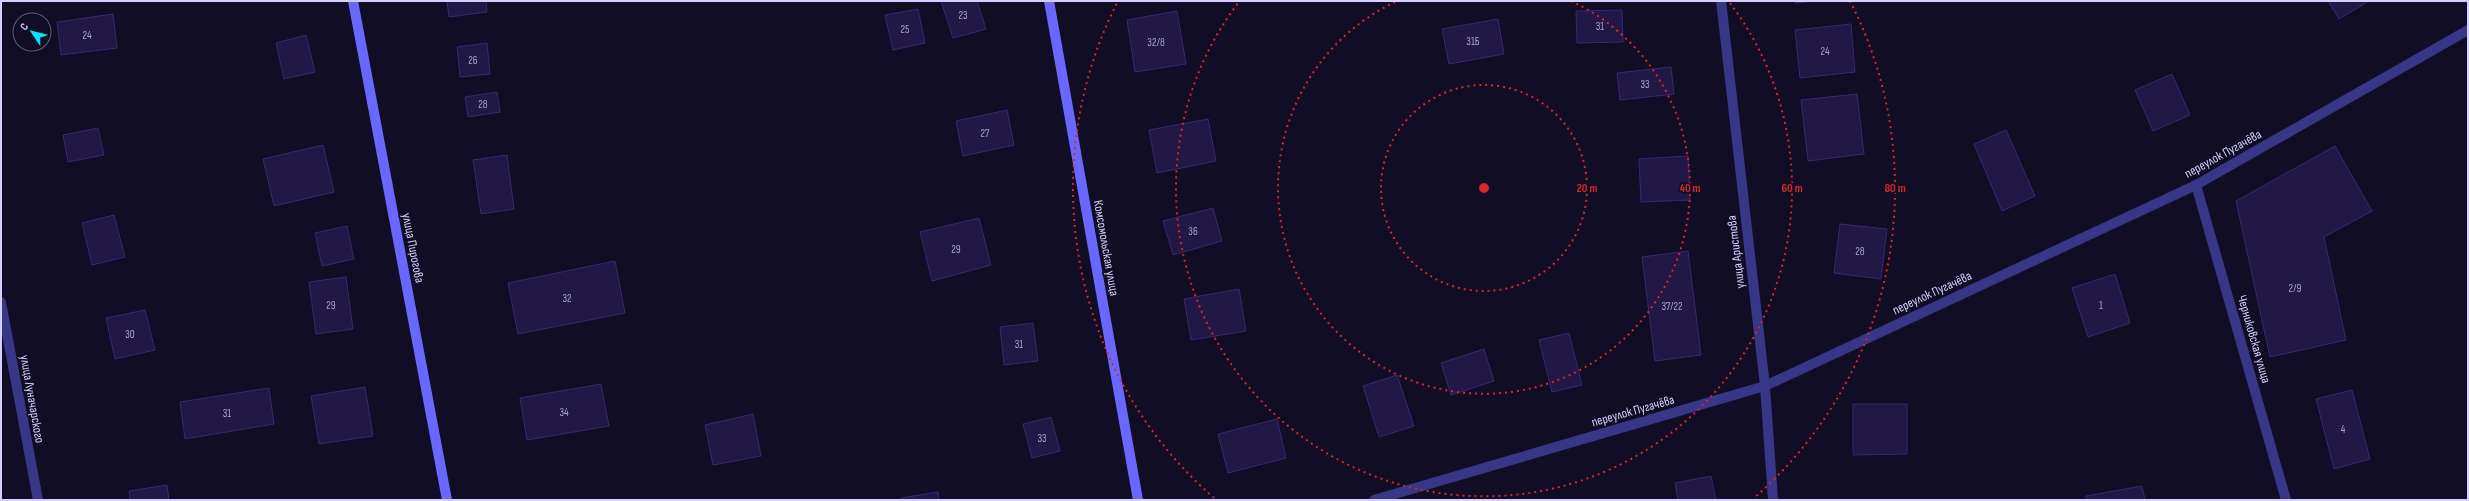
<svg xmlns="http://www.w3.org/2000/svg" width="2469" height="501" font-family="'Sofia Sans Condensed',sans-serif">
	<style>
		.building { fill: #211846; stroke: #372973 }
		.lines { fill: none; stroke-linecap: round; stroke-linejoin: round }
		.minor { stroke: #383686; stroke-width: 10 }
		.tertiary { stroke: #383686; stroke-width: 10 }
		.secondary { stroke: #6967ff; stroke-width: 10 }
		.ring { fill: none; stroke: #d62828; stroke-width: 2; stroke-dasharray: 2 4 }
		.labels { text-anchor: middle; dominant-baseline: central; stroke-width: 3.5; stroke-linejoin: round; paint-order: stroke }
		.number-label { font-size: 11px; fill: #a8a2d1 }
		.street-label { font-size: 13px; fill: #d5d0ff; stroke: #110d24 }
		.centre { fill: #d62828; stroke: #110d24; stroke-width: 2 }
		.ring-label { font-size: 12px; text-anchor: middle; font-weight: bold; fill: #d62828; stroke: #110d24; stroke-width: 3.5; stroke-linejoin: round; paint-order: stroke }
	</style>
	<rect width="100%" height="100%" fill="#110d24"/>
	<g class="building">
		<path d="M447 1H486L487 12 449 17Z"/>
		<path d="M941 1H977L986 29 953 38Z"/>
		<path d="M1795 1H1818L1795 3Z"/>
		<path d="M2328 1H2369L2339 19Z"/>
		<path d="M918 9 925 43 893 50 885 15Z"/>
		<path d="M1622 10 1623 42 1577 43 1576 11Z"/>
		<path d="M1177 11 1186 64 1135 72 1127 20Z"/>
		<path d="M113 14 117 48 61 55 57 22Z"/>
		<path d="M1498 19 1504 54 1449 64 1442 29Z"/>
		<path d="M1851 24 1855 72 1800 78 1795 30Z"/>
		<path d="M306 35 315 72 284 79 276 43Z"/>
		<path d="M487 43 490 74 460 77 457 47Z"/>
		<path d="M1671 67 1674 94 1620 100 1617 73Z"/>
		<path d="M2172 74 2190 115 2153 131 2135 90Z"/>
		<path d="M497 92 500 112 468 117 465 97Z"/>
		<path d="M1857 94 1864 154 1808 161 1801 100Z"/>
		<path d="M1007 110 1014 145 963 156 956 121Z"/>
		<path d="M1208 119 1216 161 1157 173 1149 130Z"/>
		<path d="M98 128 104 155 68 162 63 135Z"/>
		<path d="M2006 130 2035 196 2002 211 1974 144Z"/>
		<path d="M323 145 334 192 274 206 263 159Z"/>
		<path d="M2335 146 2372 211 2324 237 2346 340 2270 357 2236 201Z"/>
		<path d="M507 155 514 209 481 214 473 160Z"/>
		<path d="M1688 156 1690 200 1641 202 1639 159Z"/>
		<path d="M1213 208 1222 241 1173 255 1163 221Z"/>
		<path d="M114 215 125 257 92 265 82 223Z"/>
		<path d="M979 218 991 265 932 281 920 232Z"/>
		<path d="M1840 224 1887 229 1881 279 1834 273Z"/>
		<path d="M347 226 354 259 322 266 315 233Z"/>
		<path d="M1688 251 1701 355 1655 361 1642 257Z"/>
		<path d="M615 261 625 313 518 334 508 283Z"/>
		<path d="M2115 274 2130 323 2088 337 2072 288Z"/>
		<path d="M346 277 353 329 316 334 309 282Z"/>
		<path d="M1239 289 1246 331 1191 340 1184 299Z"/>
		<path d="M145 310 155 350 115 359 106 318Z"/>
		<path d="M1033 323 1038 361 1004 365 1000 327Z"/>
		<path d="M1569 333 1582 385 1552 392 1539 340Z"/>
		<path d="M1484 349 1494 381 1451 395 1441 363Z"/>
		<path d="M1397 375 1414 426 1379 437 1363 386Z"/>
		<path d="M601 384 609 426 527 440 520 398Z"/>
		<path d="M365 387 373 436 319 444 311 396Z"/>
		<path d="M269 388 274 424 185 439 180 402Z"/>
		<path d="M2352 390 2370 459 2334 469 2316 399Z"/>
		<path d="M1853 404H1907V454L1853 455Z"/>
		<path d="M753 414 761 456 713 465 705 425Z"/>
		<path d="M1051 417 1060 451 1032 458 1023 424Z"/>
		<path d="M1277 419 1286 458 1228 473 1218 434Z"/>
		<path d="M1711 476 1716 500H1678L1675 483Z"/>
		<path d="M167 485 169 500H130L129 491Z"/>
		<path d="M2142 486 2145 500H2087L2086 496Z"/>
		<path d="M938 492 939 500H901V498Z"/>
	</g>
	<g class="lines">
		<g class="minor">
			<path d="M2196 185 2286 500"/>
			<path d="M1 302 38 500"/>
			<path d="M1374 500 1765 386 2196 185 2468 30"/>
		</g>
		<path class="tertiary" d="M1721 1 1765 386 1773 500"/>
		<g class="secondary">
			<path d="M353 1 447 500"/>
			<path d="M1049 1 1138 500"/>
		</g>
	</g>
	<g class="ring">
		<circle cx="1484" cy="188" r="103"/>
		<path d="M1571 1A206 206 0 1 1 1397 1"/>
		<path d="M1730 3A308 308 0 1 1 1238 3"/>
		<path d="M1214 498A411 411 0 0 1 1118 1M1850 1A411 411 0 0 1 1754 498"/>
	</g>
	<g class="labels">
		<g class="number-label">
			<text x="963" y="15">23</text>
			<text x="1600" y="26">31</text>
			<text x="905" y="29">25</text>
			<text x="87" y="35">24</text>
			<text x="1473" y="41">31Б</text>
			<text x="1156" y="42">32/8</text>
			<text x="1825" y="51">24</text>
			<text x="473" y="60">26</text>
			<text x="1645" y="84">33</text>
			<text x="483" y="104">28</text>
			<text x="985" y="133">27</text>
			<text x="1193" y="231">36</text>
			<text x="956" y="249">29</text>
			<text x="1860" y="251">28</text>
			<text x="2295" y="288">2/9</text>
			<text x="567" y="298">32</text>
			<text x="331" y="305">29</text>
			<text x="2101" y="305">1</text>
			<text x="1672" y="306">37/22</text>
			<text x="130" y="334">30</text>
			<text x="1019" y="344">31</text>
			<text x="564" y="412">34</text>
			<text x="227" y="413">31</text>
			<text x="2343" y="429">4</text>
			<text x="1042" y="438">33</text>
		</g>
		<g class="street-label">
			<text transform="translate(2223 154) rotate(-29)">переулок Пугачёва</text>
			<text transform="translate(413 248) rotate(79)">улица Пирогова</text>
			<text transform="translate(1106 248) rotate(80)">Комсомольская улица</text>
			<text transform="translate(1736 252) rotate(-97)">улица Аристова</text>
			<text transform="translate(1932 293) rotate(-25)">переулок Пугачёва</text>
			<text transform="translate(2254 339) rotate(74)">Черниковская улица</text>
			<text transform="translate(32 399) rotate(80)">улица Луначарского</text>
			<text transform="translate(1633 411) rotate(-16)">переулок Пугачёва</text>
		</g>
	</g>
	<circle cx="1484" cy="188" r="6" class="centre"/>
	<g class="ring-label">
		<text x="1587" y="192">20 m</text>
		<text x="1690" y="192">40 m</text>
		<text x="1792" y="192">60 m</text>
		<text x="1895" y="192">80 m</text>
	</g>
	<rect width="2469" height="501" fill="none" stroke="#d5d0ff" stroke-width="4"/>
	<g transform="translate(32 32) rotate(305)"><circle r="19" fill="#110d24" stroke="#5f5b7c"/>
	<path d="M0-3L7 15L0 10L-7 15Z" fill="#00e5fb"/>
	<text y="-6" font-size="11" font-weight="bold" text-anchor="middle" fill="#d5d0ff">С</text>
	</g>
</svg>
